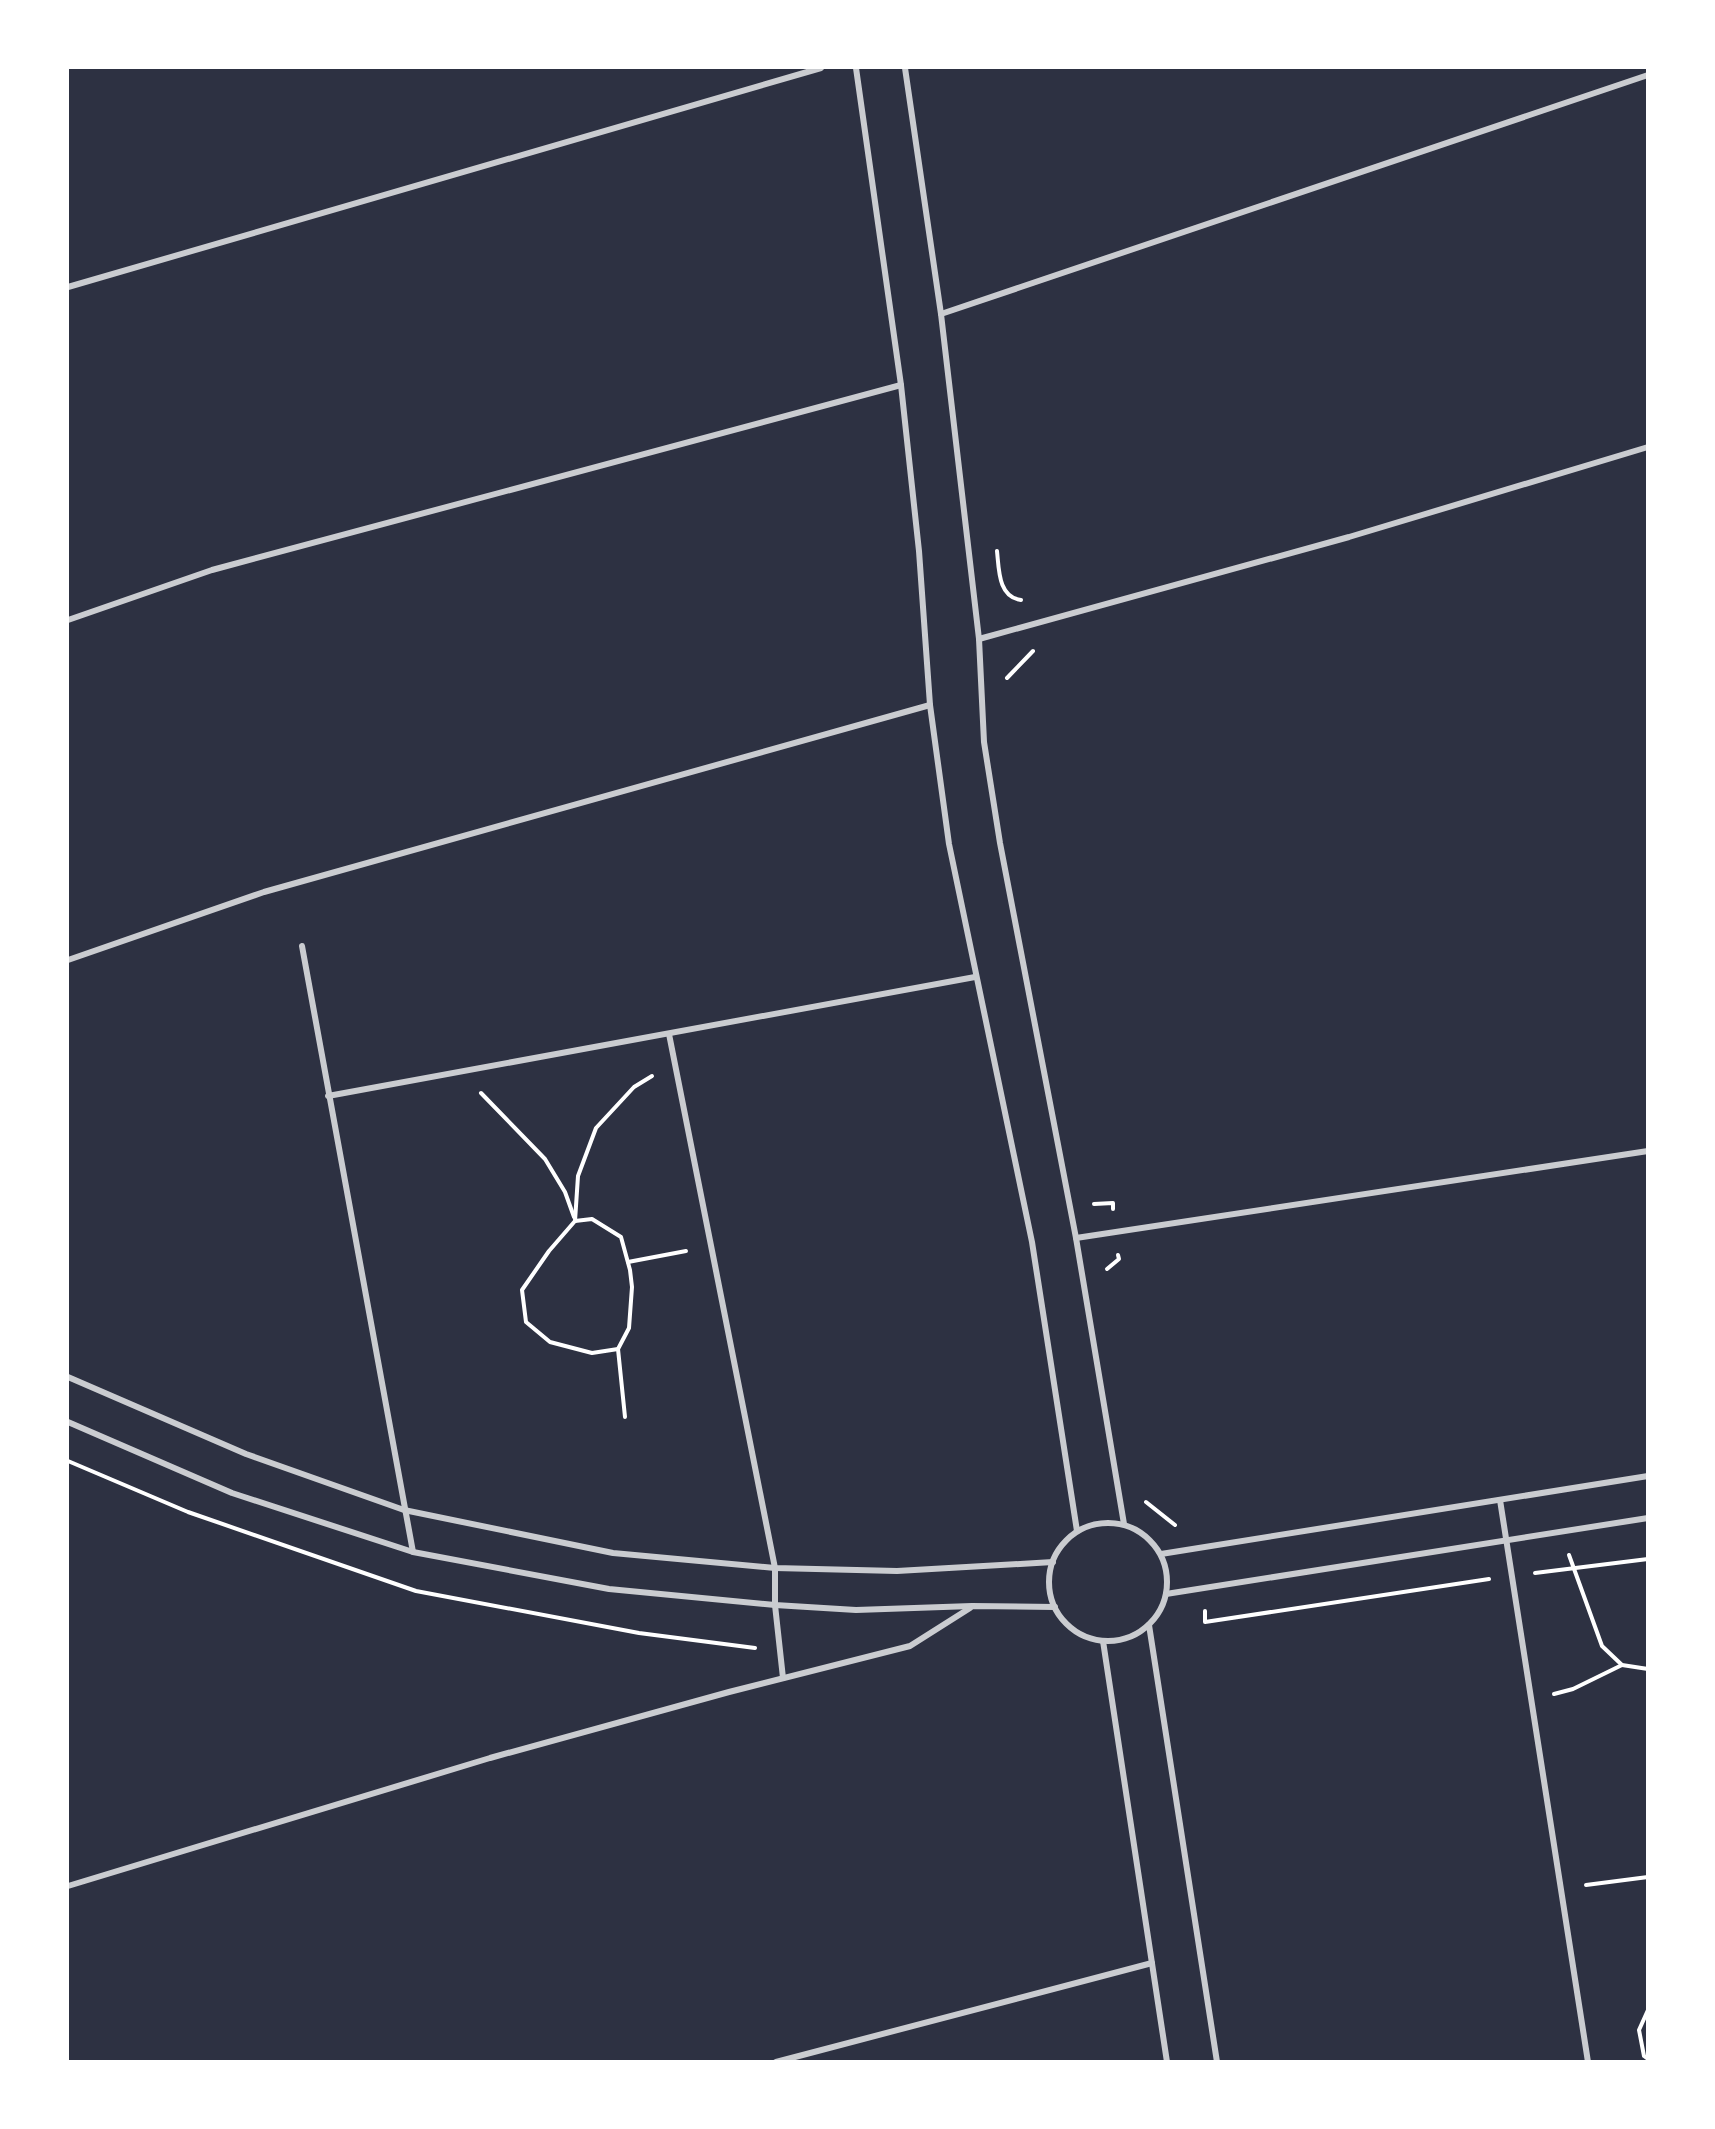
<svg xmlns="http://www.w3.org/2000/svg" width="1715" height="2129" font-family="Barlow,sans-serif">
	<style>
		.lines { fill: none; stroke-linecap: round; stroke-linejoin: round }
		.path { stroke: #fff; stroke-width: 4 }
		.minor { stroke: #caccd0; stroke-width: 6 }
	</style>
	<rect width="100%" height="100%" fill="#2d3142"/>
	<g class="lines">
		<g class="path">
			<path d="M997 551C999 569 998 597 1021 600"/>
			<path d="M1007 678 1033 651"/>
			<path d="M481 1093 545 1159 565 1192 574 1217"/>
			<path d="M1094 1204 1113 1203V1209"/>
			<path d="M592 1219 621 1237 630 1270 632 1287 629 1328 618 1349 592 1353 550 1342 526 1322 522 1290 549 1251 575 1221Z"/>
			<path d="M575 1221 578 1176 596 1128 634 1087 652 1076"/>
			<path d="M628 1262 686 1251"/>
			<path d="M1107 1269 1119 1259 1118 1255"/>
			<path d="M618 1349 625 1417"/>
			<path d="M68 1461 188 1512 416 1591 639 1633 755 1648"/>
			<path d="M1146 1502 1175 1525"/>
			<path d="M1569 1555 1602 1646 1622 1665 1648 1669"/>
			<path d="M1535 1573 1648 1559"/>
			<path d="M1205 1611V1622L1489 1579"/>
			<path d="M1554 1694 1573 1689 1622 1665"/>
			<path d="M1586 1885 1648 1877"/>
			<path d="M1648 2010 1639 2030 1644 2056 1648 2059"/>
		</g>
		<g class="minor">
			<path d="M856 68 901 385 919 551 930 705 949 844 1032 1242 1077 1531"/>
			<path d="M905 68 941 314 979 639 984 742 1000 843 1076 1238 1124 1524"/>
			<path d="M68 287 821 68"/>
			<path d="M941 314 1648 75"/>
			<path d="M68 620 212 570 901 385"/>
			<path d="M979 639 1349 537 1648 447"/>
			<path d="M302 946 413 1552"/>
			<path d="M68 960 264 892 930 705"/>
			<path d="M669 1034 775 1568V1605L783 1678"/>
			<path d="M328 1096 975 977"/>
			<path d="M1076 1238 1648 1151"/>
			<path d="M68 1377 246 1454 404 1510 613 1553 775 1568 897 1571 1053 1562"/>
			<path d="M68 1422 232 1493 413 1552 609 1589 775 1605 856 1610 972 1606 1055 1607"/>
			<path d="M1500 1500 1588 2062"/>
			<circle cx="1108" cy="1582" r="59"/>
			<path d="M1161 1554 1648 1476"/>
			<path d="M1166 1594 1648 1518"/>
			<path d="M1149 1625 1217 2062"/>
			<path d="M1103 1641 1167 2062"/>
			<path d="M68 1886 490 1758 729 1692 910 1646 970 1608"/>
			<path d="M776 2062 1152 1963"/>
		</g>
	</g>
	<rect width="1715" height="2129" fill="none" stroke="#ffffff" stroke-width="138"/>
</svg>
